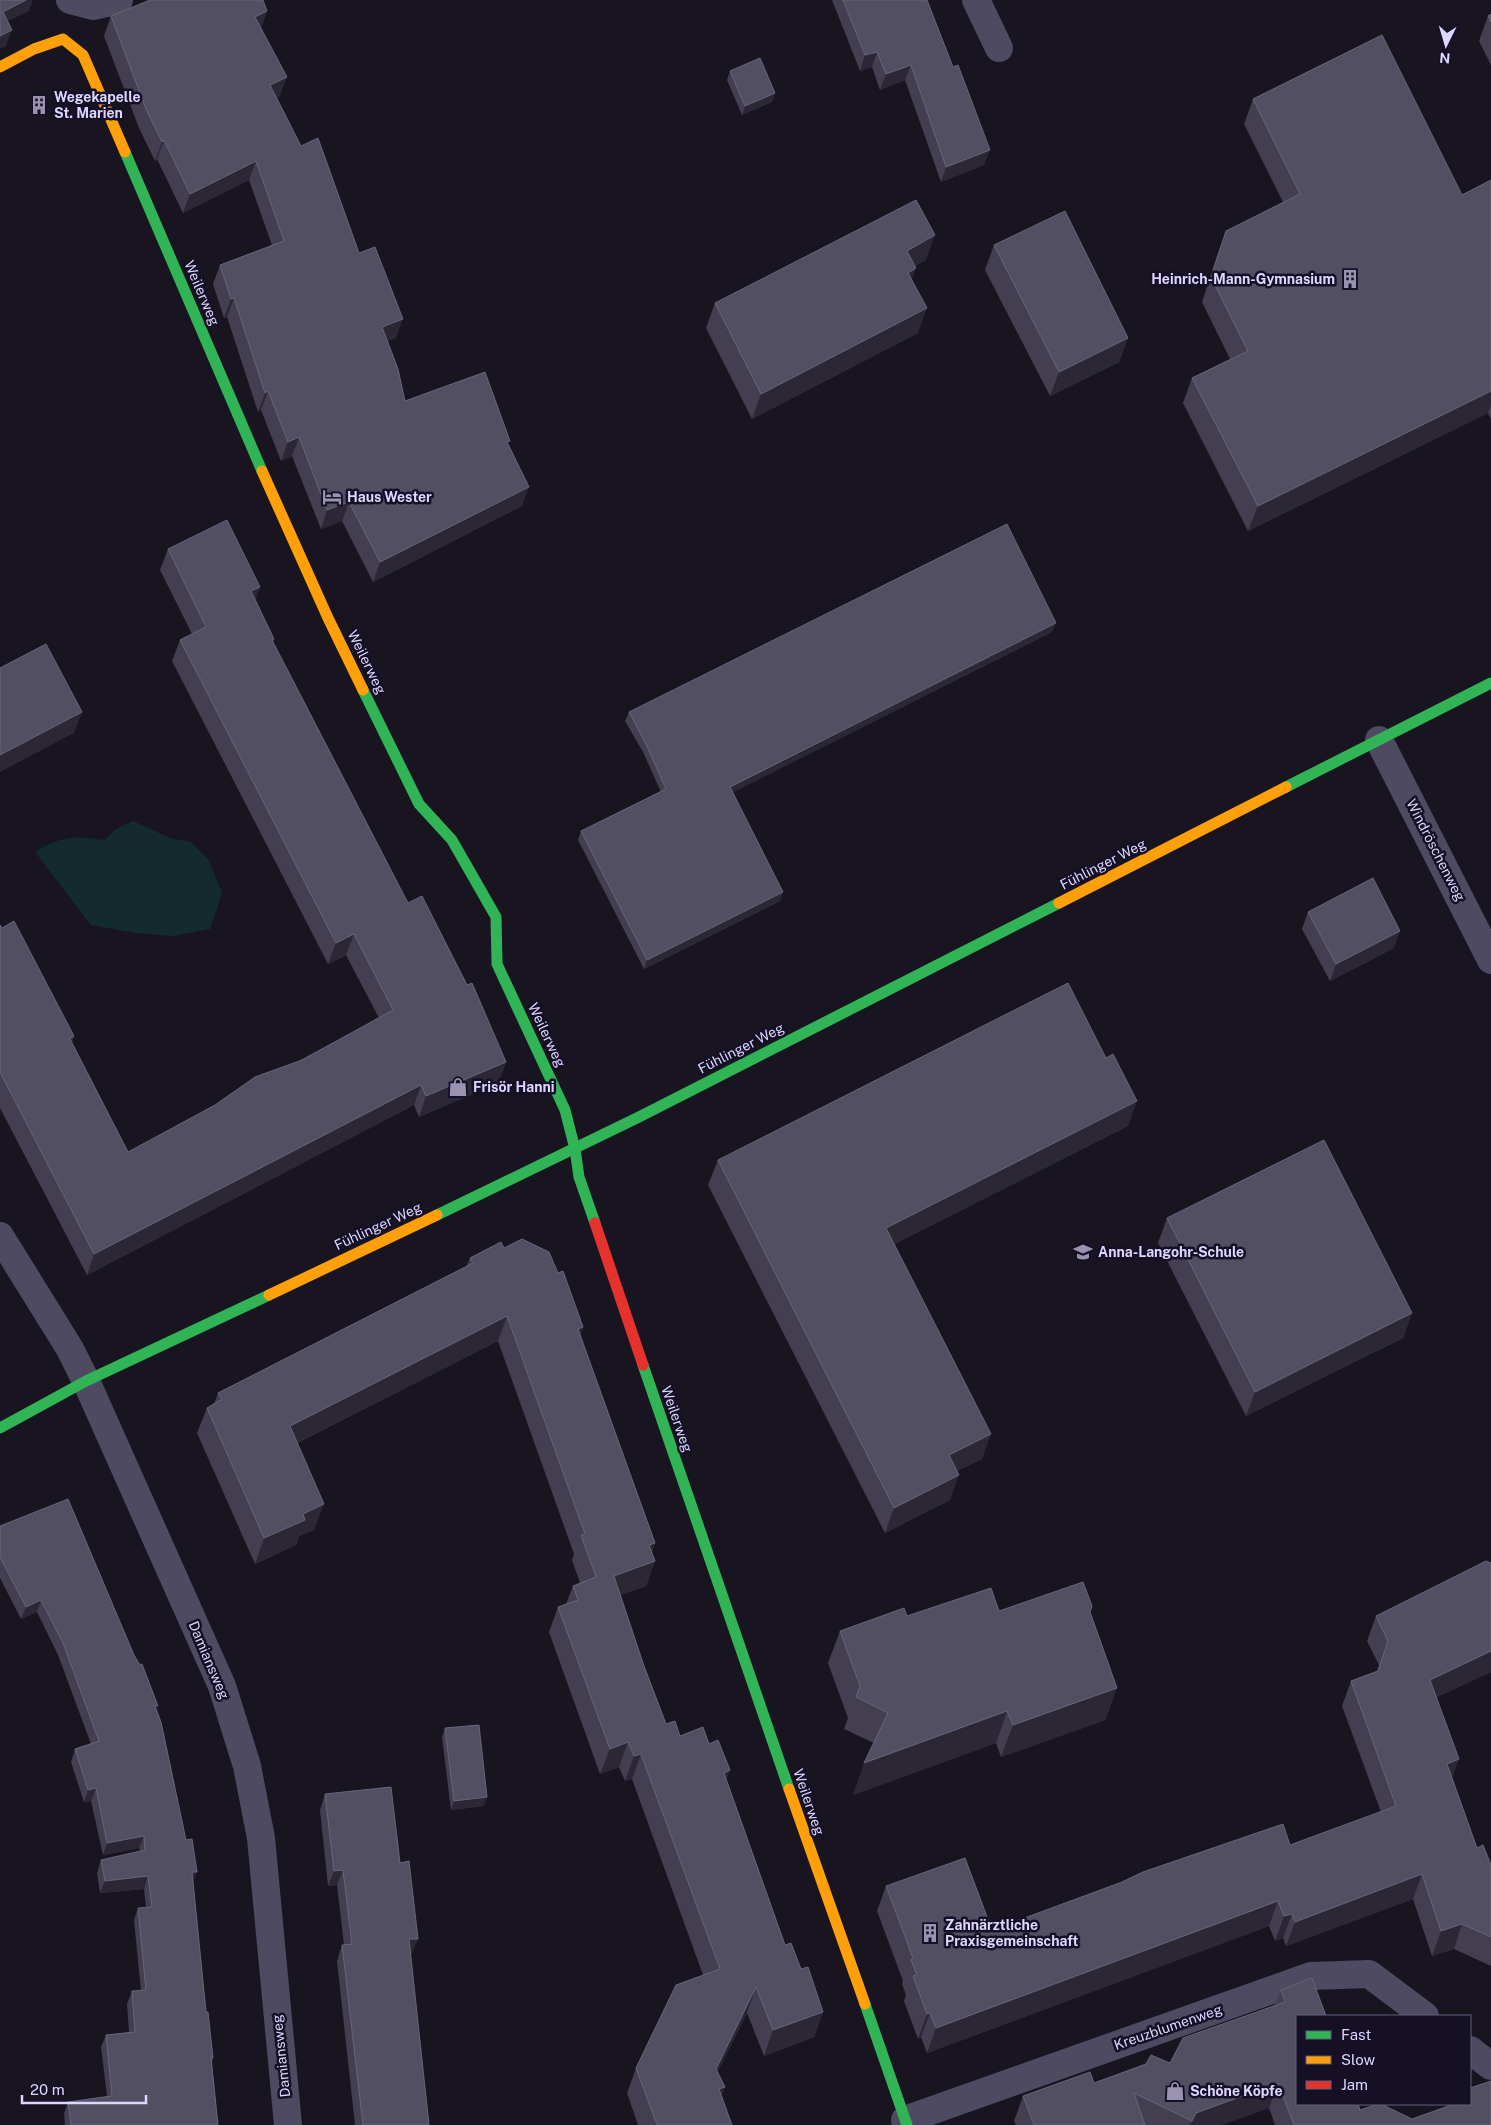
<svg xmlns="http://www.w3.org/2000/svg" width="1491" height="2125" font-family="'Public Sans',sans-serif">
	<style>
		.green { fill: #142b2e }
		.lines { fill: none; stroke-linecap: round; stroke-linejoin: round }
		.street { stroke: #4d4a62; stroke-width: 28 }
		.fast { stroke: #30b455; stroke-width: 11 }
		.slow { stroke: #ff9f0a; stroke-width: 11 }
		.jam { stroke: #e5322d; stroke-width: 11 }
		.wall { fill: #433e50 }
		.shaded-wall { fill: #2b2735 }
		.building { fill: #534f63; stroke: #69647b }
		.labels { text-anchor: middle; dominant-baseline: central; stroke-width: 5; stroke-linejoin: round; paint-order: stroke }
		.poi-label { font-size: 14px; font-weight: bold; fill: #ded6fe; stroke: #151026; text-anchor: start }
		.street-label { font-size: 14px; fill: #ded6fe; stroke: #151026 }
	</style>
	<rect width="100%" height="100%" fill="#181521"/>
	<path class="green" d="M133 821 170 838 191 842 208 859 222 893 210 929 172 936 136 933 91 925 35 852C64 835 73 836 105 840L116 829Z"/>
	<g class="lines">
		<g class="street">
			<path d="M70 0 93 6 119 0"/>
			<path d="M976 0 999 48"/>
			<path d="M1379 740 1491 960"/>
			<path d="M0 1236 70 1349 86 1381 222 1686 247 1766 261 1838 288 2125"/>
			<path d="M1470 2050 1491 2066"/>
			<path d="M905 2120 1311 1976 1369 1974 1425 2016"/>
		</g>
		<g class="fast">
			<path d="M125 152 262 471"/>
			<path d="M363 690 419 804 452 840 496 917 497 964 565 1110 575 1149 579 1177 595 1223"/>
			<path d="M1286 787 1491 683"/>
			<path d="M437 1215 639 1117 1059 903"/>
			<path d="M643 1365 789 1789"/>
			<path d="M0 1428 86 1381 269 1295"/>
			<path d="M865 2004 907 2125"/>
		</g>
		<g class="slow">
			<path d="M0 67 34 49 63 39 83 55 125 152"/>
			<path d="M262 471 328 618 363 690"/>
			<path d="M1059 903 1286 787"/>
			<path d="M269 1295 437 1215"/>
			<path d="M789 1789 865 2004"/>
		</g>
		<path class="jam" d="M595 1223 643 1365"/>
	</g>
	<g class="wall">
		<path d="M832 0H927L984 165 941 182 905 80 880 90 872 67 860 71Z"/>
		<path d="M267 11 261 28 280 96 276 98 301 146 359 253 396 338 387 341 405 401 509 445 522 506 373 582 342 521 321 529 292 456 281 461 261 410 258 412 227 317 224 318 213 284 220 265 272 245 249 180 183 213 157 159 155 161 139 128 104 36 111 16Z"/>
		<path d="M1491 14V65L1479 41 1488 16Z"/>
		<path d="M730 71 775 93 772 102 742 115 727 80Z"/>
		<path d="M1253 99 1462 195 1491 180V419L1488 413 1248 531 1183 403 1192 378 1230 359 1202 302 1217 256 1226 231 1283 202 1244 124Z"/>
		<path d="M994 245 1128 338 1119 362 1050 396 985 270Z"/>
		<path d="M926 260 915 266 911 280 918 333 752 419 706 328 715 303Z"/>
		<path d="M168 549 255 599 274 639 273 643 408 903 506 1062 498 1083 419 1117 414 1105 87 1275 0 1108V925L74 1036 72 1043 128 1152 379 1018 346 955 328 964 172 661 180 640 192 634 160 570Z"/>
		<path d="M1052 632 733 792 780 901 644 969 578 840 581 831 661 792 643 752 625 721 629 712Z"/>
		<path d="M1308 912 1394 948 1330 981 1302 929Z"/>
		<path d="M1128 1126 894 1244 982 1459 957 1471 950 1500 885 1533 708 1185 718 1160Z"/>
		<path d="M1167 1218 1412 1313 1403 1338 1246 1416 1158 1243Z"/>
		<path d="M504 1248 558 1273 583 1327 580 1336 655 1543 652 1552 655 1561 646 1586 620 1595 644 1666 666 1724 680 1736 709 1744 730 1770 726 1779 785 1945 801 1969 823 2012 814 2037 764 2056 747 2013 717 2072 721 2096 732 2125H638L627 2093 636 2068 703 1975 632 1779 625 1781 619 1767 600 1774 549 1632 558 1607 566 1604 573 1586 580 1583 572 1560 574 1554 498 1341 297 1443 314 1530 299 1536 296 1545 255 1564 197 1433 207 1408 214 1404 218 1393 466 1267 470 1258Z"/>
		<path d="M0 1526 156 1710 193 1881 206 2012 213 2058 212 2063 218 2125H65L64 2114 68 2102 107 2096 101 2047 106 2035 129 2032 127 2004 132 1991H141L134 1920 138 1908 146 1907 144 1889 100 1893 97 1873 101 1860 140 1851 139 1848 103 1855 91 1801 84 1802 71 1762 75 1749 91 1744 58 1655 37 1612 21 1619 0 1578Z"/>
		<path d="M1491 1563V1672L1436 1697 1452 1778 1477 1848 1491 1865V1966L1454 1949 1432 1956 1413 1899 1286 1946 1283 1938 1275 1941 1269 1926 927 2053 921 2037 918 2039 904 2001 906 1995 902 1984 903 1981 877 1911 886 1886 992 1930 1290 1845 1381 1812 1342 1706 1351 1681 1377 1671 1379 1665 1367 1641 1376 1616Z"/>
		<path d="M1092 1606 1090 1613 1117 1688 1105 1720 1001 1757 996 1743 853 1795 874 1743 844 1729 848 1718 828 1663 840 1631 907 1616Z"/>
		<path d="M445 1728 484 1806 451 1810 442 1737Z"/>
		<path d="M325 1794 400 1863 412 1954H410L429 2125H355L337 1961 342 1945H344L337 1885 328 1886 320 1810Z"/>
		<path d="M1281 1990 1360 2110 1412 2119 1491 2125H1275L1269 2108 1221 2125H1016L1014 2121 1023 2096 1094 2083 1146 2064 1170 2063 1275 2005Z"/>
	</g>
	<g class="shaded-wall">
		<path d="M26 0H33L29 11 0 25 3 12Z"/>
		<path d="M267 11 260 30 255 17Z"/>
		<path d="M12 30 6 46 0 49V36Z"/>
		<path d="M877 52 872 67 860 71 865 55Z"/>
		<path d="M911 65 905 80 880 90 886 74Z"/>
		<path d="M287 77 280 96 263 104 270 85Z"/>
		<path d="M775 93 772 102 742 115 745 106Z"/>
		<path d="M164 140 157 159 155 161 162 142Z"/>
		<path d="M990 150 984 165 941 182 946 167Z"/>
		<path d="M256 161 249 180 183 213 190 194Z"/>
		<path d="M935 235 926 260 898 275 907 251Z"/>
		<path d="M916 268 907 293 908 273Z"/>
		<path d="M234 298 227 317 224 318 231 299Z"/>
		<path d="M927 308 918 333 752 419 761 394Z"/>
		<path d="M403 319 396 338 375 346 382 327Z"/>
		<path d="M1128 338 1119 362 1050 396 1059 372Z"/>
		<path d="M268 391 261 410 258 412 265 393Z"/>
		<path d="M1491 391V404L1488 413 1248 531 1258 506Z"/>
		<path d="M299 437 292 456 281 461 288 442Z"/>
		<path d="M529 487 522 506 373 582 380 562Z"/>
		<path d="M349 502 342 521 321 529 327 510Z"/>
		<path d="M260 587 252 608 251 591Z"/>
		<path d="M1056 623 1052 632 727 795 730 787Z"/>
		<path d="M82 712 74 733 0 772V755Z"/>
		<path d="M783 892 780 901 644 969 647 960Z"/>
		<path d="M1400 931 1394 948 1330 981 1336 964Z"/>
		<path d="M354 934 346 955 328 964 336 943Z"/>
		<path d="M74 1036 67 1057 70 1039Z"/>
		<path d="M506 1062 498 1083 419 1117 426 1096Z"/>
		<path d="M421 1085 414 1105 87 1275 94 1254Z"/>
		<path d="M1137 1101 1128 1126 877 1252 886 1228Z"/>
		<path d="M1412 1313 1403 1338 1246 1416 1255 1392Z"/>
		<path d="M507 1316 498 1341 280 1451 290 1426Z"/>
		<path d="M583 1327 574 1352 578 1329Z"/>
		<path d="M991 1434 982 1459 940 1480 949 1455Z"/>
		<path d="M959 1475 950 1500 885 1533 894 1508Z"/>
		<path d="M324 1504 314 1530 299 1536 296 1545 255 1564 264 1538 303 1514Z"/>
		<path d="M655 1543 648 1564 655 1561 646 1586 604 1601 614 1576 649 1545Z"/>
		<path d="M41 1600 37 1612 21 1619 26 1607Z"/>
		<path d="M1491 1651V1672L1421 1705 1430 1680Z"/>
		<path d="M1117 1688 1105 1720 1001 1757 1013 1725Z"/>
		<path d="M1007 1711 996 1743 853 1795 864 1763Z"/>
		<path d="M628 1742 619 1767 600 1774 610 1749Z"/>
		<path d="M641 1754 632 1779 625 1781 634 1756Z"/>
		<path d="M1459 1759 1450 1784 1447 1764Z"/>
		<path d="M730 1770 720 1796 724 1773Z"/>
		<path d="M96 1788 91 1801 84 1802 88 1790Z"/>
		<path d="M487 1797 484 1806 451 1810 454 1801Z"/>
		<path d="M144 1836 139 1848 103 1855 107 1843Z"/>
		<path d="M343 1870 337 1885 328 1886 334 1871Z"/>
		<path d="M192 1872H197L192 1884Z"/>
		<path d="M1422 1874 1413 1899 1286 1946 1295 1922Z"/>
		<path d="M148 1876 144 1889 100 1893 105 1881Z"/>
		<path d="M1278 1901 1269 1926 927 2053 936 2028Z"/>
		<path d="M1292 1914 1283 1938 1275 1941 1284 1916Z"/>
		<path d="M1462 1924 1454 1949 1432 1956 1441 1931Z"/>
		<path d="M409 1939H418L412 1954 403 1955Z"/>
		<path d="M756 1987 747 2013 707 2094 716 2069Z"/>
		<path d="M823 2012 814 2037 764 2056 773 2030Z"/>
		<path d="M930 2013 921 2037 918 2039 927 2014Z"/>
		<path d="M1278 2083 1269 2108 1221 2125H1190L1196 2113Z"/>
		<path d="M725 2087 716 2112 719 2089Z"/>
	</g>
	<g class="building">
		<path d="M0 0H26L3 12 12 30 0 36Z"/>
		<path d="M150 0H263L267 11 255 17 287 77 270 85 301 146 318 138 359 253 375 247 403 319 382 327 398 369 405 401 485 372 510 441 507 442 529 487 380 562 349 502 327 510 299 437 288 442 268 391 265 393 234 298 231 299 220 265 284 241 256 161 190 194 164 140 162 142 146 109 111 16Z"/>
		<path d="M843 0H927L953 67 958 65 990 150 946 167 911 65 886 74 877 52 865 55Z"/>
		<path d="M1491 14V22L1488 16Z"/>
		<path d="M1382 35 1462 195 1491 180V391L1258 506 1192 378 1248 351 1211 277 1226 231 1300 194 1253 99Z"/>
		<path d="M760 58 775 93 745 106 730 71Z"/>
		<path d="M916 200 935 235 907 251 916 268 908 273 927 308 761 394 715 303Z"/>
		<path d="M1065 211 1128 338 1059 372 994 245Z"/>
		<path d="M227 520 260 587 251 591 274 639 272 640 408 903 422 896 467 985 472 983 506 1062 426 1096 421 1085 94 1254 0 1072V925L2 928 14 921 74 1036 70 1039 128 1152 215 1105 255 1077 302 1060 393 1010 354 934 336 943 180 640 206 627 168 549Z"/>
		<path d="M1007 524 1056 623 730 787 783 892 647 960 581 831 666 789 646 744 629 712Z"/>
		<path d="M46 644 82 712 0 755V668Z"/>
		<path d="M1373 878 1400 931 1336 964 1308 912Z"/>
		<path d="M1068 983 1106 1058 1113 1054 1137 1101 886 1228 991 1434 949 1455 959 1475 894 1508 718 1160Z"/>
		<path d="M1324 1140 1412 1313 1255 1392 1167 1218Z"/>
		<path d="M522 1239 549 1252 558 1273 563 1271 583 1327 578 1329 655 1543 649 1545 655 1561 614 1576 644 1666 666 1724 675 1721 680 1736 703 1727 709 1744 718 1740 730 1770 724 1773 785 1945 791 1943 801 1969 808 1967 823 2012 773 2030 756 1987 716 2069 725 2087 719 2089 732 2125H657L636 2068 676 1985 720 1969 641 1754 634 1756 628 1742 610 1749 558 1607 578 1600 573 1586 596 1577 581 1535 585 1534 507 1316 290 1426 324 1504 303 1514 305 1520 264 1538 207 1408 222 1399 218 1393 473 1263 470 1258 501 1242 504 1248Z"/>
		<path d="M68 1499 134 1655 140 1665 142 1664 158 1706H155L161 1722 186 1840 192 1839 197 1872H192L206 2012H208L213 2058H211L218 2125H71L68 2102 112 2096 106 2035 135 2032 132 1991 146 1990 138 1908 152 1907 148 1876 105 1881 101 1860 145 1850 144 1836 107 1843 96 1788 88 1790 75 1749 99 1741 63 1643 41 1600 26 1607 0 1557V1526Z"/>
		<path d="M1486 1561 1491 1563V1651L1430 1680 1459 1759 1447 1764 1477 1848 1483 1845 1491 1865V1937L1462 1924 1441 1931 1422 1874 1295 1922 1292 1914 1284 1916 1278 1901 936 2028 930 2013 927 2014 913 1976 917 1975 911 1960 913 1958 886 1886 965 1858 992 1930 1122 1882 1143 1872 1283 1824 1290 1845 1396 1806 1351 1681 1378 1671 1388 1641 1376 1616Z"/>
		<path d="M1083 1582 1092 1606 1090 1612 1117 1688 1013 1725 1007 1711 864 1763 888 1713 856 1697 860 1686 840 1631 904 1608 907 1616 991 1588 999 1611Z"/>
		<path d="M479 1725 487 1797 454 1801 445 1728Z"/>
		<path d="M391 1787 400 1863 409 1861 418 1939H409L429 2125H363L342 1945 352 1944 343 1870 334 1871 325 1794Z"/>
		<path d="M1312 1978 1326 2016H1297V2104H1358L1360 2110 1378 2104H1381L1412 2119 1454 2104H1470V2088L1491 2081V2125H1294L1278 2083 1196 2113 1192 2121 1134 2093 1145 2125H1034L1023 2096 1090 2072 1094 2083 1146 2064 1151 2055 1170 2063 1183 2038 1285 2002 1281 1990Z"/>
	</g>
	<defs>
		<g id="building-bare" transform="scale(1.5)"><path d="M-4-6H4V6H1V3H-1V6H-4ZM-2.5-4.3h1.7v1.8h-1.7ZM.8-4.3h1.7v1.8H.8ZM-2.5-1h1.7V.8h-1.7ZM.8-1h1.7V.8H.8Z" fill="#9992b1" stroke="#151026" stroke-width="2.5" paint-order="stroke"/></g>
		<g id="hotel-bare" transform="scale(1.5)"><path d="M-6-4.5h1.5V1H6V5H4.5V3h-9V5H-6ZM-4 0a1.8 1.8 0 1 1 3.6 0ZM.5 0V-2.5h3Q6-2.5 6 0Z" fill="#9992b1" stroke="#151026" stroke-width="2.5" paint-order="stroke"/></g>
		<g id="shop-bare" transform="scale(1.5)"><path d="M-5-2.5h2.3a2.7 3.5 0 0 1 5.4 0H5L5.5 6h-11ZM-1.5-2.5h3a1.5 2.3 0 0 0-3 0Z" fill="#9992b1" stroke="#151026" stroke-width="2.5" paint-order="stroke"/></g>
		<g id="school-bare" transform="scale(1.5)"><path d="M0-5L7-2L0 1L-7-2ZM-4 1L0 2.5L4 1V4Q0 6-4 4Z" fill="#9992b1" stroke="#151026" stroke-width="2.5" paint-order="stroke"/></g>
	</defs>
	<g fill-rule="evenodd">
		<use href="#building-bare" x="39" y="105"/>
		<use href="#building-bare" x="1350" y="279"/>
		<use href="#hotel-bare" x="332" y="497"/>
		<use href="#shop-bare" x="458" y="1087"/>
		<use href="#school-bare" x="1083" y="1252"/>
		<use href="#building-bare" x="930" y="1933"/>
		<use href="#shop-bare" x="1175" y="2091"/>
	</g>
	<g class="labels">
		<g class="poi-label">
			<text x="54" y="97">Wegekapelle<tspan x="54" dy="16">St. Marien</tspan></text>
			<text x="1335" y="279" text-anchor="end">Heinrich-Mann-Gymnasium</text>
			<text x="347" y="497">Haus Wester</text>
			<text x="473" y="1087">Frisör Hanni</text>
			<text x="1098" y="1252">Anna-Langohr-Schule</text>
			<text x="945" y="1925">Zahnärztliche<tspan x="945" dy="16">Praxisgemeinschaft</tspan></text>
			<text x="1190" y="2091">Schöne Köpfe</text>
		</g>
		<g class="street-label">
			<text transform="translate(202 293) rotate(67)">Weilerweg</text>
			<text transform="translate(367 662) rotate(64)">Weilerweg</text>
			<text transform="translate(1436 850) rotate(63)">Windröschenweg</text>
			<text transform="translate(1103 864) rotate(-27)">Fühlinger Weg</text>
			<text transform="translate(547 1035) rotate(65)">Weilerweg</text>
			<text transform="translate(741 1048) rotate(-27)">Fühlinger Weg</text>
			<text transform="translate(378 1226) rotate(-25)">Fühlinger Weg</text>
			<text transform="translate(677 1419) rotate(71)">Weilerweg</text>
			<text transform="translate(209 1660) rotate(67)">Damiansweg</text>
			<text transform="translate(809 1802) rotate(71)">Weilerweg</text>
			<text transform="translate(1168 2027) rotate(-19)">Kreuzblumenweg</text>
			<text transform="translate(281 2056) rotate(-96)">Damiansweg</text>
		</g>
	</g>
	<rect x="1296" y="2015" width="175" height="90" fill="#151026" stroke="#655f7c"/>
	<rect x="1306" y="2031" width="25" height="8" fill="#30b455" stroke="#655f7c"/>
	<text x="1341" y="2040" font-size="15" fill="#ded6fe">Fast</text>
	<rect x="1306" y="2056" width="25" height="8" fill="#ff9f0a" stroke="#655f7c"/>
	<text x="1341" y="2065" font-size="15" fill="#ded6fe">Slow</text>
	<rect x="1306" y="2081" width="25" height="8" fill="#e5322d" stroke="#655f7c"/>
	<text x="1341" y="2090" font-size="15" fill="#ded6fe">Jam</text>
	<g transform="translate(1446 45) rotate(185)" stroke="#151026" stroke-width="4" paint-order="stroke">
	<path d="M0-4L9 19L0 12L-9 19Z" fill="#ded6fe"/>
	<text y="-8" font-size="14" font-weight="bold" text-anchor="middle" fill="#ded6fe">N</text>
	</g>
	<path d="M22 2095v8h124v-8" fill="none" stroke="#ded6fe" stroke-width="2.5"/>
	<text x="30" y="2095" font-size="15" fill="#ded6fe" stroke="#151026" stroke-width="4" paint-order="stroke">20 m</text>
</svg>
